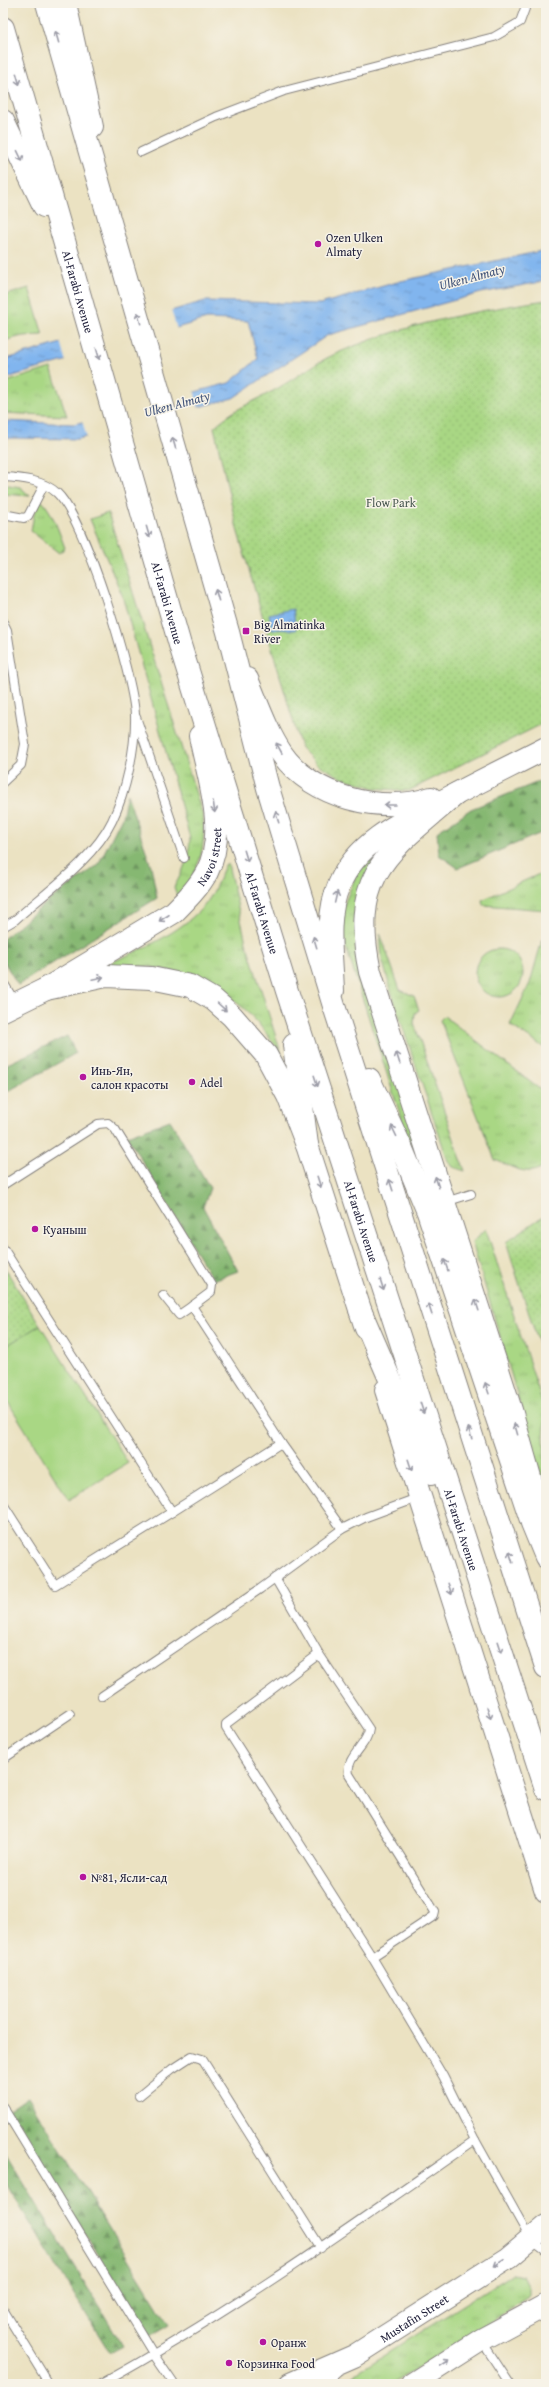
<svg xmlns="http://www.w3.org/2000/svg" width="549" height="2387" font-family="'Gentium Book Plus',serif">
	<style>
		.grass { fill: url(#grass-tufts); stroke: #667c60 }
		.forest { fill: url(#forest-firs); stroke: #546d56 }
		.park { fill: url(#park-dots); stroke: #667c60 }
		.garden { fill: #a9d784; stroke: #667c60 }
		.water { fill: url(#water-ripples); stroke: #526c94 }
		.pier { fill: #ebe2c2 }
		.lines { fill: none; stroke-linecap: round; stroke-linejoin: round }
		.lane-casing { stroke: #86827e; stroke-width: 10 }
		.secondary-casing { stroke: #86827e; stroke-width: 24 }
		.primary-casing { stroke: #86827e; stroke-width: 24 }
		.lane { stroke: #fff; stroke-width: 8 }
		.secondary { stroke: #fff; stroke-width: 22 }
		.primary { stroke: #fff; stroke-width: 22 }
		.oneway { stroke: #9c9ca7 }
		.poi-dot { fill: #b5179e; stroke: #f7f3e8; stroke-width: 1.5 }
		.labels { text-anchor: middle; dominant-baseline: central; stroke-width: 3; stroke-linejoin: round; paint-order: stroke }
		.poi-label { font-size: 12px; fill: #22223b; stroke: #f7f3e8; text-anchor: start }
		.street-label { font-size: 12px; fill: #22223b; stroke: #f7f3e8 }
		.park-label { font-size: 12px; fill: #4a5851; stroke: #f7f3e8 }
		.water-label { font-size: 13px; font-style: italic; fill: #43557a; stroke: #f7f3e8 }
	</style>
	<defs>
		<pattern id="grass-tufts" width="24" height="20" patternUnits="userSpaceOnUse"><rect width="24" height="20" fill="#a9d784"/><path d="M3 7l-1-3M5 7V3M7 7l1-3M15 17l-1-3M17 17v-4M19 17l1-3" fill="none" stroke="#91b873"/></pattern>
		<pattern id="forest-firs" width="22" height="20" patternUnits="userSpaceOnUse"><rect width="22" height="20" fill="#86b872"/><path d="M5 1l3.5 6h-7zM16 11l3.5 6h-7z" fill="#6d955f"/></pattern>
		<pattern id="park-dots" width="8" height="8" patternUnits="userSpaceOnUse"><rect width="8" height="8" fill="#a9d784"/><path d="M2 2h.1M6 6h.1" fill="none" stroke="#91b873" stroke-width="1.8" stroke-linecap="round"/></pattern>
		<pattern id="water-ripples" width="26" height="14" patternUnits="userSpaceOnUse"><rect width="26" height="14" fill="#81b5ee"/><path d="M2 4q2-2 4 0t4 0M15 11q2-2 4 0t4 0" fill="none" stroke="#6993c2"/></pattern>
	</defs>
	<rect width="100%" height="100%" fill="#f7f3e8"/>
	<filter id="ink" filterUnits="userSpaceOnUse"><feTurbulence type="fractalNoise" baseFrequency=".025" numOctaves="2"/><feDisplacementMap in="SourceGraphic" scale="8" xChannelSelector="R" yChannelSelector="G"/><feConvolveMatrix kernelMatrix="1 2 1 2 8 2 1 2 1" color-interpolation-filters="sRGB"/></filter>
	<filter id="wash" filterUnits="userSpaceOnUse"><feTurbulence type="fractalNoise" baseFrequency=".012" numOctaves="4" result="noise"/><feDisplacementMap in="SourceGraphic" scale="16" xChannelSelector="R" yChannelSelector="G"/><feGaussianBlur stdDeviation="0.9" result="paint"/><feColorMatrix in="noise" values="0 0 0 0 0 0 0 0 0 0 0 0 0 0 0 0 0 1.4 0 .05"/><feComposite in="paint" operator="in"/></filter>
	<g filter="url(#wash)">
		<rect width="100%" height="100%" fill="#ebe2c2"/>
		<g class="grass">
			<path d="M29 288 43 335 23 336 3 341V296Z"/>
			<path d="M51 368 67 416 3 413V383Z"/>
			<path d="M3 484 20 487 30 496 3 494Z"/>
			<path d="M41 500C53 512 59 532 65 548L59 553 31 531 34 514Z"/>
			<path d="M108 513 203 816C206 852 199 869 178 898L174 887C184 870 189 857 190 838L122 595 90 519Z"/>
			<path d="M396 835 355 916 496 1394 412 1151 340 929 343 907 362 861Z"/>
			<path d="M228 864 246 942 281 1053C271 1040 260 1024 248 1012 220 986 166 963 127 966 113 967 99 971 85 974 126 955 173 940 204 906 214 894 219 879 225 865Z"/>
			<path d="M546 871V910L483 905 482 900Z"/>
			<path d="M380 933 400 990 414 996 419 1010 415 1013 414 1023 465 1171 453 1167 448 1161 394 1001 382 959Z"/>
			<path d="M542 940 546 941V1049L510 1025 530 983Z"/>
			<circle cx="499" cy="973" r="24"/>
			<path d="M444 1016 546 1094V1117L542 1129 546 1139V1164C530 1179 513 1167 495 1160L440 1020Z"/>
			<path d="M486 1229 546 1414 544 1437 546 1492 472 1242Z"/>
			<path d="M512 2274 523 2276 529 2288V2297L392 2384H339Z"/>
		</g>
		<g class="forest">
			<path d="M546 779V831L458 868 439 855 437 832 471 809Z"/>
			<path d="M127 794 151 866 157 898 18 985 3 960V939L52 898 98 865 122 817Z"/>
			<path d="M67 1036 76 1053 3 1094V1066Z"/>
			<path d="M170 1120 210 1188 203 1207 238 1271 213 1280 127 1136Z"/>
			<path d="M28 2097 169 2325 149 2337 9 2110Z"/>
			<path d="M3 2149 123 2346 110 2353 3 2179Z"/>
		</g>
		<g class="park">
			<path d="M546 300V722L408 791 374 788 340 777 317 764 301 748 237 529 214 427C232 410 251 403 273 391 293 380 312 365 333 355 400 325 474 311 546 300Z"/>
			<path d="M546 1214V1367L506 1242Z"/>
			<path d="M3 1265 40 1325 3 1348Z"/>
		</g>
		<path class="garden" d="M40 1325 128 1463 69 1500 3 1394V1348Z"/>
		<g class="water">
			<path d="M546 250V281L481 293 328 335 233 398 78 439 3 438V421L74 424 229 383 258 359 248 321 207 319 3 379V360L205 301 320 304 401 281Z"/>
			<path d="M293 609 296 630 272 629 269 614Z"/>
		</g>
		<g class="pier">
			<path d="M171 309 177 330 66 362 60 341Z"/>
			<path d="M194 390 199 409 87 439 82 420Z"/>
		</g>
	</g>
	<g filter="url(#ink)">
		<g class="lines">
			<g class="lane-casing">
				<g id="lane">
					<path d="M141 152 216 117 284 91 494 37 520 22 527 3"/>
					<path d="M3 477C22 478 43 480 57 493 85 519 133 675 135 715 136 747 126 792 112 821 94 859 46 892 15 920L3 927"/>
					<path d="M3 514 24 518 28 516 44 485"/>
					<path d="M3 622 7 630 25 744 21 765 3 782"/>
					<path d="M136 717 184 858"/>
					<path d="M3 982 15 1002"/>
					<path d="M3 1185 98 1124 108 1123 115 1129 212 1285 211 1292 192 1306 281 1443 342 1529"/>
					<path d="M445 1202 471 1194"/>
					<path d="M3 1248 172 1512 281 1443"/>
					<path d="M163 1295 179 1315 192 1306"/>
					<path d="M3 1504 55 1585 172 1512"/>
					<path d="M275 1578 319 1654 369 1729C368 1745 345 1758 349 1774L435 1912 434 1916 372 1957 443 2076 475 2140 531 2240 546 2251"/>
					<path d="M319 1654 226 1724V1728L372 1957"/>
					<path d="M102 1696 260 1589 342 1529 366 1517 420 1497"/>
					<path d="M3 1759 70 1714"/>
					<path d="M139 2096 172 2069 192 2056 202 2059 321 2248"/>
					<path d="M3 2107 154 2355 174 2384"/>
					<path d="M3 2309 49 2384"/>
					<path d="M481 2340 510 2384"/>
					<path d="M101 2384C232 2312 353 2225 475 2140"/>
					<path d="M323 2384 337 2372"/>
				</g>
			</g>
			<g class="secondary-casing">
				<g id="secondary">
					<path d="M65 3 92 127"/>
					<path d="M247 679C258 705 267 732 282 754 312 797 382 815 431 798"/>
					<path d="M456 794C388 852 349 874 370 972L511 1410 546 1534"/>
					<path d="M46 989 106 976 151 978 190 986 214 1000 232 1016 266 1055 288 1096 307 1145 366 1328"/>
					<path d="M333 991C332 957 325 917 339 885 359 837 411 818 454 795 484 779 515 764 546 748"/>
					<path id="s1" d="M3 1010 46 989 174 912C186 900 199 887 207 872 228 831 208 778 200 736"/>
					<path d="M386 1390 546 1891"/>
					<path id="s2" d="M290 2384 354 2356 508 2258 546 2226"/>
					<path d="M412 2384 481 2340 546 2305"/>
				</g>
			</g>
			<g class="primary-casing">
				<g id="primary">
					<path d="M47 3 228 632 268 788 334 1006 546 1667"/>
					<path id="s3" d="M3 28 180 645 287 991 546 1789"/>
					<path d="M3 121 44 206"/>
					<path d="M294 1045 307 1145"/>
					<path d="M369 1079 401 1147 428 1212 532 1523 546 1557"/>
					<path d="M360 1310 431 1474"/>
				</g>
			</g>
			<use href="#lane" class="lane"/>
			<use href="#secondary" class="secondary"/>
			<use href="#primary" class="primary"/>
		</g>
		<defs><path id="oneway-shaft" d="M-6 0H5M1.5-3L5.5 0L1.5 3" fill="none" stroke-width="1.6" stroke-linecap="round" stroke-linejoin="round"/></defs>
		<g class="oneway">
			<use href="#oneway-shaft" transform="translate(57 37) rotate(-106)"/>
			<use href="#oneway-shaft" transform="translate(18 79) rotate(74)"/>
			<use href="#oneway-shaft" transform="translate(20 156) rotate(64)"/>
			<use href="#oneway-shaft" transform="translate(139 318) rotate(-106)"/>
			<use href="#oneway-shaft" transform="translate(98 354) rotate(74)"/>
			<use href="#oneway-shaft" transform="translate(174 443) rotate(-106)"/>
			<use href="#oneway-shaft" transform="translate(148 532) rotate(74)"/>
			<use href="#oneway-shaft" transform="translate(217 595) rotate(-106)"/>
			<use href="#oneway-shaft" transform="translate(279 748) rotate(-119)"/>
			<use href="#oneway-shaft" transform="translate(390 805) rotate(180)"/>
			<use href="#oneway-shaft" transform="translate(214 807) rotate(82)"/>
			<use href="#oneway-shaft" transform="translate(277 817) rotate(-107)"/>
			<use href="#oneway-shaft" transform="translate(246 856) rotate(73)"/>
			<use href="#oneway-shaft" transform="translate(336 897) rotate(-77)"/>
			<use href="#oneway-shaft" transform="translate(164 918) rotate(147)"/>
			<use href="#oneway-shaft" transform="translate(315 942) rotate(-107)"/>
			<use href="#oneway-shaft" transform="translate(98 978) rotate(-12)"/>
			<use href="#oneway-shaft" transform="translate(222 1007) rotate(42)"/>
			<use href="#oneway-shaft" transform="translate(398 1058) rotate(-108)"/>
			<use href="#oneway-shaft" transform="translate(316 1081) rotate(72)"/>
			<use href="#oneway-shaft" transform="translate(394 1131) rotate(-116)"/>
			<use href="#oneway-shaft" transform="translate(319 1182) rotate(72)"/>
			<use href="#oneway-shaft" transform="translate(437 1182) rotate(-108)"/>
			<use href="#oneway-shaft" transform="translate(391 1185) rotate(-108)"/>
			<use href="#oneway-shaft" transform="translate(446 1265) rotate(-109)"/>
			<use href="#oneway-shaft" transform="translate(382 1285) rotate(72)"/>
			<use href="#oneway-shaft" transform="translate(477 1305) rotate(-108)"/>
			<use href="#oneway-shaft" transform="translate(430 1309) rotate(-108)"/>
			<use href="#oneway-shaft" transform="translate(487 1388) rotate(-109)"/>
			<use href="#oneway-shaft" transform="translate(422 1408) rotate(72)"/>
			<use href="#oneway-shaft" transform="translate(516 1429) rotate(-106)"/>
			<use href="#oneway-shaft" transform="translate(470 1433) rotate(-108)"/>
			<use href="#oneway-shaft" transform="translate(410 1465) rotate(72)"/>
			<use href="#oneway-shaft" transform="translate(511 1557) rotate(-108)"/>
			<use href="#oneway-shaft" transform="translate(450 1589) rotate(72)"/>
			<use href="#oneway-shaft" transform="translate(500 1647) rotate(72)"/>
			<use href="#oneway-shaft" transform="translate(489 1713) rotate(72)"/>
			<use href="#oneway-shaft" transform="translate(499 2263) rotate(147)"/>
			<use href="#oneway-shaft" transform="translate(445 2363) rotate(-33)"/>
		</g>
	</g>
	<g class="poi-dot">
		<circle cx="318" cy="244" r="4"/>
		<rect x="242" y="627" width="8" height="8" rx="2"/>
		<circle cx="83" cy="1077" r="4"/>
		<circle cx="192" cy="1082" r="4"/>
		<circle cx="35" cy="1229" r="4"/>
		<circle cx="83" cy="1877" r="4"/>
		<circle cx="263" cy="2342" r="4"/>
		<circle cx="229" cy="2363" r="4"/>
	</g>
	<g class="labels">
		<g class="poi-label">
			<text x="326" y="237">Ozen Ulken<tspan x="326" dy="14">Almaty</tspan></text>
			<text x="254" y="624">Big Almatinka<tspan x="254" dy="14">River</tspan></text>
			<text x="91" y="1070">Инь-Ян,<tspan x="91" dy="14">салон красоты</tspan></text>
			<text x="200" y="1082">Adel</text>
			<text x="43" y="1229">Куаныш</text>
			<text x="91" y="1877">№81, Ясли-сад</text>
			<text x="271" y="2342">Оранж</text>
			<text x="237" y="2363">Корзинка Food</text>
		</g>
		<g class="street-label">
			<text stroke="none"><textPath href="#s3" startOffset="274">Al-Farabi Avenue</textPath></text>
			<text stroke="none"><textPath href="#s3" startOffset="598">Al-Farabi Avenue</textPath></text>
			<text stroke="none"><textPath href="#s1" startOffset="265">Navoi street</textPath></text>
			<text stroke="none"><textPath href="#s3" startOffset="922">Al-Farabi Avenue</textPath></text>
			<text stroke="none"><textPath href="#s3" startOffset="1246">Al-Farabi Avenue</textPath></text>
			<text stroke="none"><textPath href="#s3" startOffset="1570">Al-Farabi Avenue</textPath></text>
			<text stroke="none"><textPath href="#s2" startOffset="141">Mustafin Street</textPath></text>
		</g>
		<g class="park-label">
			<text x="391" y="502">Flow Park</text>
		</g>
		<g class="water-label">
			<text transform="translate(472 277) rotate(-15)">Ulken Almaty</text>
			<text transform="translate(177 404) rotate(-15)">Ulken Almaty</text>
		</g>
	</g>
	<rect width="549" height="2387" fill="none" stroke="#f7f3e8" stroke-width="16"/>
</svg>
